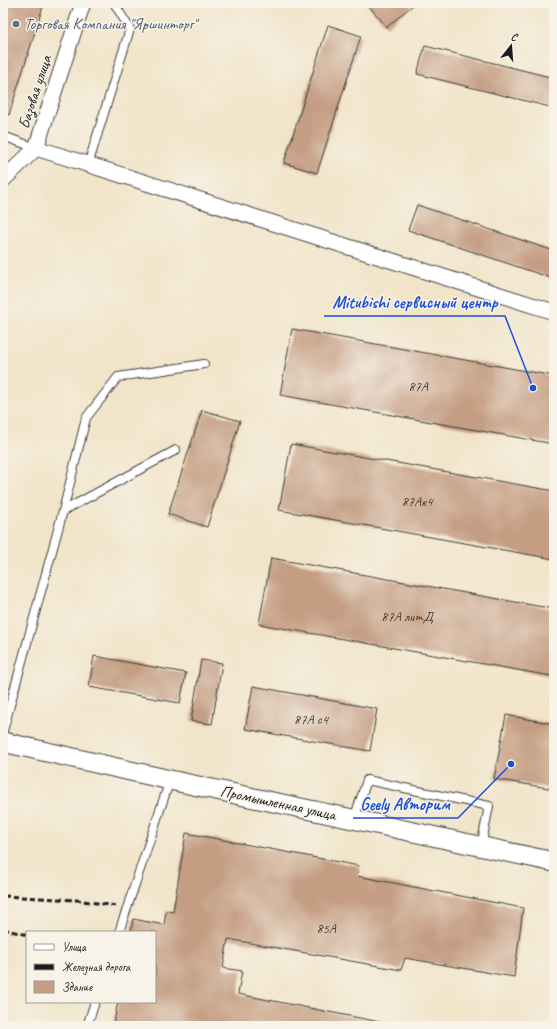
<svg xmlns="http://www.w3.org/2000/svg" width="557" height="1029" font-family="Caveat,sans-serif">
	<style>
		.building { fill: #c49d82 }
		.lines { fill: none; stroke-linecap: round; stroke-linejoin: round }
		.service-casing { stroke: #3c3a36; stroke-width: 10 }
		.minor-casing { stroke: #3c3a36; stroke-width: 17 }
		.tertiary-casing { stroke: #3c3a36; stroke-width: 21 }
		.service { stroke: #fff; stroke-width: 8 }
		.minor { stroke: #fff; stroke-width: 15 }
		.tertiary { stroke: #fff; stroke-width: 19 }
		.rail { stroke: #1c1c1c; stroke-width: 3; stroke-dasharray: 6 3; stroke-linecap: butt }
		.service-dot { fill: #5c6f8a; stroke: #f7f3e8; stroke-width: 1.5 }
		.labels { text-anchor: middle; dominant-baseline: central; stroke-width: 3; stroke-linejoin: round; paint-order: stroke }
		.number-label { font-size: 14px; fill: #463c36 }
		.service-label { font-size: 16px; fill: #4e5e75; stroke: #f7f3e8; text-anchor: start }
		.street-label { font-size: 16px; fill: #1c1c1c; stroke: #f7f3e8 }
		.leader { fill: none; stroke: #1d4ed8; stroke-width: 1.5 }
		.callout-dot { fill: #1d4ed8; stroke: #f7f3e8; stroke-width: 1.5 }
		.callout-label { font-size: 17px; text-anchor: middle; font-weight: bold; fill: #1d4ed8; stroke: #f7f3e8; stroke-width: 3; stroke-linejoin: round; paint-order: stroke }
	</style>
	<rect width="100%" height="100%" fill="#f7f3e8"/>
	<filter id="ink" filterUnits="userSpaceOnUse"><feTurbulence type="fractalNoise" baseFrequency=".025" numOctaves="2"/><feDisplacementMap in="SourceGraphic" scale="8" xChannelSelector="R" yChannelSelector="G"/><feConvolveMatrix kernelMatrix="1 2 1 2 8 2 1 2 1" color-interpolation-filters="sRGB"/></filter>
	<filter id="wash" filterUnits="userSpaceOnUse"><feTurbulence type="fractalNoise" baseFrequency=".012" numOctaves="4" result="noise"/><feDisplacementMap in="SourceGraphic" scale="16" xChannelSelector="R" yChannelSelector="G"/><feGaussianBlur stdDeviation="0.9" result="paint"/><feColorMatrix in="noise" values="0 0 0 0 0 0 0 0 0 0 0 0 0 0 0 0 0 1.4 0 .05"/><feComposite in="paint" operator="in"/></filter>
	<g filter="url(#wash)">
		<rect width="100%" height="100%" fill="#f1e4c9"/>
		<g id="blocks">
			<g class="building">
				<path d="M4 3H44L9 115 3 113V7Z"/>
				<path d="M366 3H415L387 27Z"/>
				<path d="M328 25 361 36 317 173 284 163Z"/>
				<path d="M425 46 554 78V108L417 74Z"/>
				<path d="M417 205 554 251V279L408 230Z"/>
				<path d="M292 329 554 376V444L280 395Z"/>
				<path d="M202 410 240 421 207 527 168 514Z"/>
				<path d="M291 444 554 491V559L279 510Z"/>
				<path d="M271 558 554 609V659L551 676 259 624Z"/>
				<path d="M94 656 186 673 180 703 89 687Z"/>
				<path d="M201 660 222 663 212 724 191 721Z"/>
				<path d="M253 686 377 709 370 751 245 729Z"/>
				<path d="M506 715 554 724V789L494 779Z"/>
				<path d="M186 833 359 866 357 876 523 908 514 977 405 958 401 970 228 939 223 968 242 971 238 994 400 1026H113L118 1002H155V932H131L133 919 164 925 166 911 173 912Z"/>
			</g>
		</g>
	</g>
	<g filter="url(#ink)">
		<use href="#blocks" fill-opacity="0" stroke="#3c3a36" stroke-width="1"/>
		<g class="lines">
			<g class="service-casing">
				<g id="service">
					<path d="M3 136 36 148"/>
					<path d="M88 165 130 29 114 3"/>
					<path d="M63 511 176 450"/>
					<path d="M3 731 63 511 86 418 118 377 204 364"/>
					<path d="M354 819 367 780 489 806 481 847"/>
					<path d="M119 932 170 780"/>
					<path d="M87 1026 95 1002"/>
				</g>
			</g>
			<g class="minor-casing">
				<g id="minor">
					<path d="M36 148 554 312"/>
					<path d="M3 180 36 148 83 3"/>
				</g>
			</g>
			<g class="tertiary-casing">
				<path id="tertiary" d="M3 742 170 780 554 862"/>
			</g>
			<use href="#service" class="service"/>
			<use href="#minor" class="minor"/>
			<use href="#tertiary" class="tertiary"/>
			<g class="rail">
				<path d="M3 896 77 900 116 906"/>
				<path d="M3 929 27 935"/>
			</g>
		</g>
	</g>
	<circle class="service-dot" cx="16" cy="24" r="4"/>
	<g class="labels">
		<g class="number-label">
			<text x="418" y="386">87А</text>
			<text x="417" y="501">87Ак4</text>
			<text x="407" y="616">87А литД</text>
			<text x="311" y="719">87А с4</text>
			<text x="326" y="928">85А</text>
		</g>
		<g class="service-label">
			<text x="24" y="24">Торговая Компания "Яршинторг"</text>
		</g>
		<g class="street-label">
			<text transform="translate(35 92) rotate(-72)">Базовая улица</text>
			<text transform="translate(278 803) rotate(12)">Промышленная улица</text>
		</g>
	</g>
	<path class="leader" d="M533 388L505 316H324M511 764L458 818H353"/>
	<g class="callout-dot">
		<circle cx="533" cy="388" r="4"/>
		<circle cx="511" cy="764" r="4"/>
	</g>
	<g class="callout-label">
		<text x="415" y="308">Mitubishi сервисный центр</text>
		<text x="405" y="810">Geely Авторим</text>
	</g>
	<rect width="557" height="1029" fill="none" stroke="#f7f3e8" stroke-width="16"/>
	<rect x="26" y="931" width="130" height="72" fill="#f7f3e8" stroke="#9f9d96"/>
	<rect x="34" y="944" width="20" height="6" fill="#ffffff" stroke="#9f9d96"/>
	<text x="62" y="951" font-size="12" fill="#1c1c1c">Улица</text>
	<rect x="34" y="964" width="20" height="6" fill="#1c1c1c" stroke="#9f9d96"/>
	<text x="62" y="971" font-size="12" fill="#1c1c1c">Железная дорога</text>
	<rect x="34" y="981" width="20" height="12" fill="#c49d82" stroke="#9f9d96"/>
	<text x="62" y="991" font-size="12" fill="#1c1c1c">Здание</text>
	<g transform="translate(511 46) rotate(17)" stroke="#f7f3e8" stroke-width="3" paint-order="stroke">
	<path d="M0-3L7 15L0 10L-7 15Z" fill="#1c1c1c"/>
	<text y="-6" font-size="11" font-weight="bold" text-anchor="middle" fill="#1c1c1c">С</text>
	</g>
</svg>
